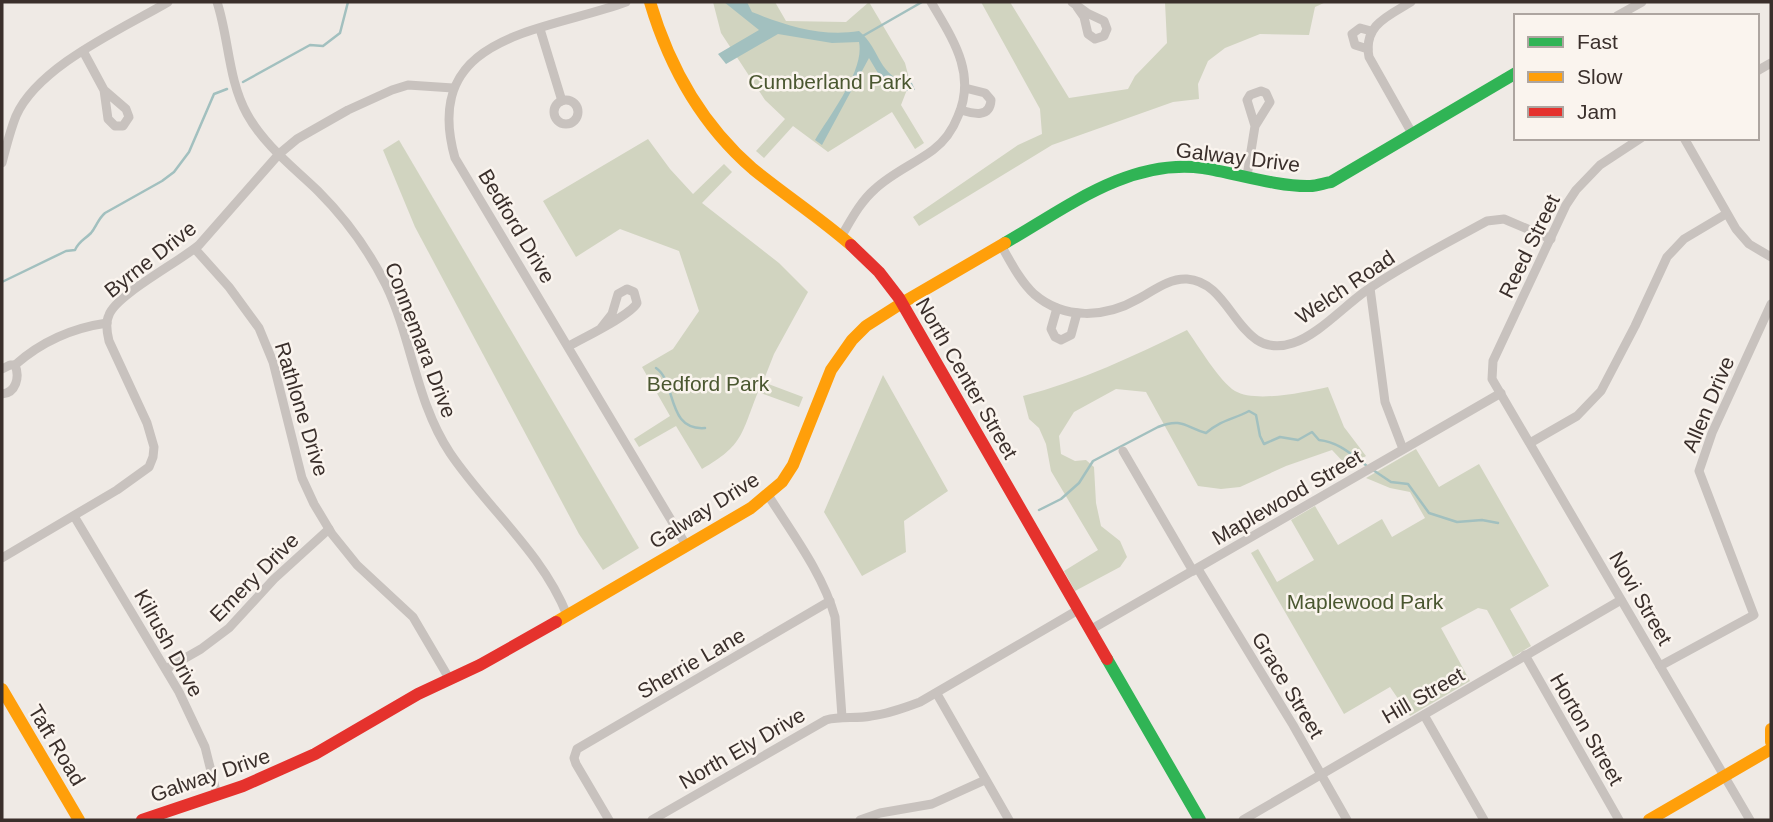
<svg xmlns="http://www.w3.org/2000/svg" width="1773" height="822" font-family="Arial,sans-serif">
	<style>
		.green { fill: #d1d4c0 }
		.water { fill: #a2c0bf }
		.lines { fill: none; stroke-linecap: round; stroke-linejoin: round }
		.stream { stroke: #a2c0bf; stroke-width: 2.5 }
		.street { stroke: #c8c2be; stroke-width: 9 }
		.fast { stroke: #30b455; stroke-width: 12 }
		.slow { stroke: #ff9f0a; stroke-width: 12 }
		.jam { stroke: #e5322d; stroke-width: 12 }
		.labels { text-anchor: middle; dominant-baseline: central; stroke-width: 5; stroke-linejoin: round; paint-order: stroke }
		.park-label { font-size: 21px; fill: #4a5730; stroke: #faf4ee }
		.street-label { font-size: 21px; fill: #3a2f2b; stroke: #faf4ee }
	</style>
	<rect width="100%" height="100%" fill="#efeae5"/>
	<g class="green">
		<path d="M713 2H775L786 21 846 22 869 2 905 63 910 82 901 105 924 143 915 149 892 112 828 152 793 126 764 158 756 151 785 119 765 100 721 33Z"/>
		<path d="M981 2H1010L1069 98 1128 89 1135 76 1167 43 1165 2H1326L1315 7 1309 35 1260 34 1225 48 1208 61 1198 84 1199 99 1173 102 1052 145 919 226 913 217 1018 145 1042 134 1040 109Z"/>
		<path d="M648 139 670 169 693 194 724 164 732 172 702 203 779 263 808 292 774 354 763 382 803 397 799 407 758 392C741 434 744 445 702 469L676 426 639 447 634 439 670 416 642 367 673 349 699 311 679 251 620 229 576 257 543 201Z"/>
		<path d="M399 140 639 548 603 570 579 534 415 227 383 150Z"/>
		<path d="M1187 330C1197 344 1220 382 1235 391 1255 403 1306 392 1328 387L1344 427 1366 456 1348 467 1332 450 1286 466 1240 487 1221 489 1198 486 1146 392 1116 389 1074 412 1059 436 1061 454 1075 461 1086 460 1094 467 1096 503 1101 526 1120 541 1127 557 1120 567 1075 591 1064 571 1098 550 1051 471 1046 444 1039 428 1029 419 1023 396C1081 381 1134 356 1187 330Z"/>
		<path d="M883 375 948 491 904 521 906 552 862 576 824 512Z"/>
		<path d="M1416 449 1439 487 1479 464 1549 586 1510 609 1531 646 1513 657 1487 610 1478 608 1441 628 1470 681 1410 716 1390 687 1344 714 1251 553 1258 549 1277 582 1314 560 1291 520 1315 506 1338 545 1382 519 1392 537 1425 518 1410 492 1390 488 1366 478Z"/>
	</g>
	<path class="water" d="M724 2H747L752 12C787 26 822 37 859 31 882 50 877 78 912 83L915 90 903 91 885 85 869 58 822 145 815 140C830 115 865 70 859 42L832 43 778 34 726 64 718 54 759 30Z"/>
	<g class="lines">
		<g class="stream">
			<path d="M861 37 922 2"/>
			<path d="M243 82 310 45 323 46 340 33 348 2"/>
			<path d="M2 282 66 251 75 250C79 241 84 240 91 233 96 227 98 219 105 213L162 181 174 172 189 152 214 94 227 89"/>
			<path d="M656 368C677 382 666 431 705 428"/>
			<path d="M1373 470 1391 482 1408 484 1429 513 1457 522 1482 520 1498 523"/>
			<path d="M1039 510 1061 499 1079 483 1093 461 1158 427C1183 417 1186 428 1206 433 1223 419 1232 420 1249 411L1256 415 1260 436 1264 444 1280 437 1298 440 1312 432 1319 440C1339 442 1352 455 1367 466"/>
		</g>
		<g class="street">
			<path d="M217 2C229 38 228 80 247 114 264 145 293 167 318 191 345 218 369 251 386 285 412 339 416 402 450 453 487 508 542 552 567 615"/>
			<path d="M626 2C544 32 420 34 455 158L686 545"/>
			<path d="M1072 2 1087 13 1104 21 1107 29 1104 36 1095 39 1088 34 1084 17 1077 7"/>
			<path d="M1411 2C1388 16 1363 25 1369 57L1413 135"/>
			<path d="M1617 16 1642 2"/>
			<path d="M540 29 562 101"/>
			<path d="M1368 49 1355 45 1352 34 1360 28 1371 31"/>
			<path d="M83 51 104 90 108 119 115 126H123L129 117 126 109 104 90"/>
			<path d="M1757 71 1771 63"/>
			<circle cx="566" cy="112" r="12"/>
			<path d="M961 110C974 114 990 118 991 100L985 93 965 88"/>
			<path d="M1641 138 1600 165 1576 190 1566 205 1493 361 1492 379 1750 820"/>
			<path d="M1684 138 1736 229 1749 244 1771 257"/>
			<path d="M2 163C6 147 10 131 16 116 38 66 122 29 168 2"/>
			<path d="M1247 176 1255 126 1270 102 1266 93 1261 91 1250 95 1247 100 1255 126"/>
			<path d="M841 237C851 220 860 202 875 189 892 173 914 164 933 150 945 141 953 129 958 116 977 73 952 38 931 2"/>
			<path d="M1001 245C1010 261 1020 281 1034 294 1064 320 1105 318 1138 299 1153 291 1169 278 1187 279 1234 282 1237 362 1293 343 1318 335 1344 306 1367 290 1405 264 1447 243 1487 221L1504 219 1551 239"/>
			<path d="M195 249 229 287 259 328 273 362 302 478 314 504 332 534 357 565 413 617 450 680"/>
			<path d="M1370 288 1385 402 1403 449"/>
			<path d="M1057 308 1051 329 1055 337 1061 340 1071 335 1077 313"/>
			<path d="M569 346C583 338 631 315 637 303L634 292 627 289 618 294 612 314 601 328"/>
			<path d="M15 365C42 341 72 328 107 323"/>
			<path d="M2 369 10 365H15C20 377 16 393 2 394"/>
			<path d="M1530 443 1577 416 1601 391 1635 326 1667 257 1684 239 1726 214"/>
			<path d="M1123 451 1193 571"/>
			<path d="M768 495C792 533 823 574 835 617L842 717"/>
			<path d="M74 516 179 692 205 747 217 795"/>
			<path d="M2 558 117 490 149 467 153 457 154 447 147 423 109 341C107 333 105 323 109 315 116 295 179 262 199 245L279 154 297 139 348 110 392 90 408 85 453 88"/>
			<path d="M1198 569 1293 725 1347 820"/>
			<path d="M1090 630 1501 393"/>
			<path d="M1525 655 1619 820"/>
			<path d="M1660 666 1754 615 1699 471 1712 433 1771 304"/>
			<path d="M166 669 201 649 229 628 274 579 329 529"/>
			<path d="M937 694 1009 820"/>
			<path d="M1424 715 1484 820"/>
			<path d="M609 820 576 764 574 758 577 749 830 601"/>
			<path d="M652 820 826 720C841 716 856 719 871 716 888 714 904 708 920 702L1078 610"/>
			<path d="M860 820 880 813 932 804 985 780"/>
			<path d="M1243 820 1621 600"/>
		</g>
		<g class="fast">
			<path d="M1005 243C1066 208 1129 158 1203 168 1235 173 1278 187 1310 186 1317 186 1324 183 1331 182L1516 73"/>
			<path d="M1107 659 1200 820"/>
		</g>
		<g class="slow">
			<path d="M650 2C669 66 702 125 753 169 785 195 820 218 851 245"/>
			<path d="M556 622 751 508 782 482 793 465 831 370 852 340 866 326 902 303 1005 243"/>
			<path d="M2 689 79 820"/>
			<path d="M1771 729V742"/>
			<path d="M1649 820 1771 749"/>
		</g>
		<g class="jam">
			<path d="M851 245 879 272 899 298 1107 659"/>
			<path d="M142 820 243 786 315 754 418 694 480 665 556 622"/>
		</g>
	</g>
	<g class="labels">
		<g class="park-label">
			<text x="830" y="81">Cumberland Park</text>
			<text x="708" y="383">Bedford Park</text>
			<text x="1365" y="601">Maplewood Park</text>
		</g>
		<g class="street-label">
			<text transform="translate(1238 157) rotate(7)">Galway Drive</text>
			<text transform="translate(517 226) rotate(59)">Bedford Drive</text>
			<text transform="translate(1529 246) rotate(-64)">Reed Street</text>
			<text transform="translate(150 259) rotate(-38)">Byrne Drive</text>
			<text transform="translate(1345 287) rotate(-34)">Welch Road</text>
			<text transform="translate(421 340) rotate(69)">Connemara Drive</text>
			<text transform="translate(967 378) rotate(60)">North Center Street</text>
			<text transform="translate(1708 404) rotate(-67)">Allen Drive</text>
			<text transform="translate(302 409) rotate(73)">Rathlone Drive</text>
			<text transform="translate(1287 497) rotate(-30)">Maplewood Street</text>
			<text transform="translate(704 510) rotate(-32)">Galway Drive</text>
			<text transform="translate(254 577) rotate(-45)">Emery Drive</text>
			<text transform="translate(1641 598) rotate(60)">Novi Street</text>
			<text transform="translate(169 643) rotate(61)">Kilrush Drive</text>
			<text transform="translate(691 663) rotate(-30)">Sherrie Lane</text>
			<text transform="translate(1288 685) rotate(59)">Grace Street</text>
			<text transform="translate(1423 695) rotate(-30)">Hill Street</text>
			<text transform="translate(1587 729) rotate(60)">Horton Street</text>
			<text transform="translate(57 745) rotate(59)">Taft Road</text>
			<text transform="translate(742 748) rotate(-30)">North Ely Drive</text>
			<text transform="translate(210 775) rotate(-19)">Galway Drive</text>
		</g>
	</g>
	<rect width="1773" height="822" fill="none" stroke="#3a2f2b" stroke-width="7"/>
	<rect x="1514" y="14" width="245" height="126" fill="#faf4ee" stroke="#ada5a0" stroke-width="2"/>
	<rect x="1528" y="37" width="35" height="10" fill="#30b455" stroke="#ada5a0" stroke-width="2"/>
	<text x="1577" y="49" font-size="21" fill="#3a2f2b">Fast</text>
	<rect x="1528" y="72" width="35" height="10" fill="#ff9f0a" stroke="#ada5a0" stroke-width="2"/>
	<text x="1577" y="84" font-size="21" fill="#3a2f2b">Slow</text>
	<rect x="1528" y="107" width="35" height="10" fill="#e5322d" stroke="#ada5a0" stroke-width="2"/>
	<text x="1577" y="119" font-size="21" fill="#3a2f2b">Jam</text>
</svg>
